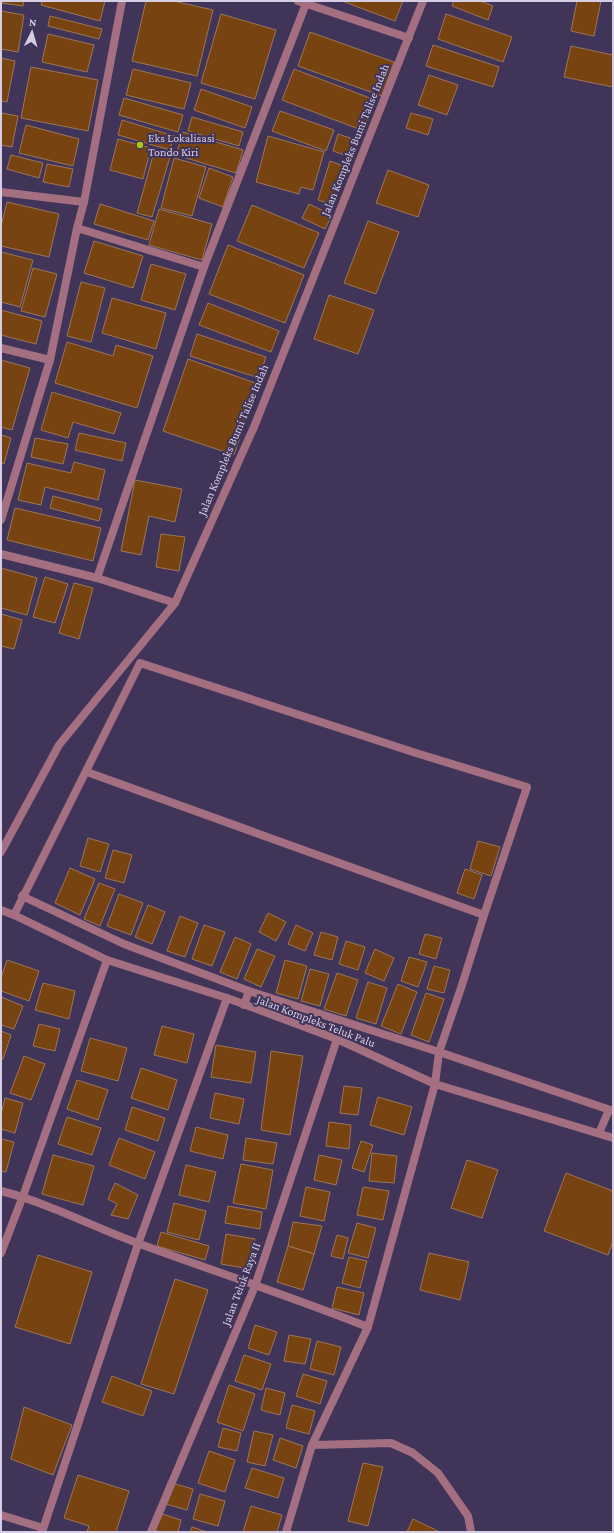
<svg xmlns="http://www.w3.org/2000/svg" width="614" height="1533" font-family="'Crimson Pro',serif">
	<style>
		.building { fill: #774311; stroke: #9d7658 }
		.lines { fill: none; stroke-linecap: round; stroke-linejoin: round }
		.street { stroke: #a47081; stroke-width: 8 }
		.poi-dot { fill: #acc612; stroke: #413459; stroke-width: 1.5 }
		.labels { text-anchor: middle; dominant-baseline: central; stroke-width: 4; stroke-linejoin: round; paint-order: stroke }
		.poi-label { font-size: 12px; fill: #d5cee5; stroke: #413459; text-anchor: start }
		.street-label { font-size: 12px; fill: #d5cee5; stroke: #413459 }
	</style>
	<rect width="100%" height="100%" fill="#413459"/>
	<g class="building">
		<path d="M1 1H24L23 6 1 3Z"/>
		<path d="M42 1H105L100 21 41 5Z"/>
		<path d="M146 1H173L213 10 197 76 132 61Z"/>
		<path d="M342 1H403L395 21Z"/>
		<path d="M454 1H481L493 6 488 20 452 6Z"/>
		<path d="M577 1H601L594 36 571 31Z"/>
		<path d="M1 11 24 15 18 52 1 49Z"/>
		<path d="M221 14 276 30 255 99 201 83Z"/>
		<path d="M446 14 512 37 503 62 438 39Z"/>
		<path d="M50 16 102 29 99 39 48 26Z"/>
		<path d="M310 32 394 62 382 96 298 66Z"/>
		<path d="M48 34 94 45 87 72 42 62Z"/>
		<path d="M433 45 499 67 493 87 426 66Z"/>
		<path d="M571 46 613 55V87L564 77Z"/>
		<path d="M1 58 15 61 7 102 1 101Z"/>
		<path d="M31 67 98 80 88 131 21 118Z"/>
		<path d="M133 69 191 83 184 109 126 95Z"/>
		<path d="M294 69 375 100 364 131 282 100Z"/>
		<path d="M429 75 458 85 447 115 418 105Z"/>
		<path d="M201 89 252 107 245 128 194 110Z"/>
		<path d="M124 98 183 115 178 132 119 115Z"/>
		<path d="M280 111 334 130 326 151 272 131Z"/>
		<path d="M1 113 18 116 12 147 1 145Z"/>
		<path d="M411 113 433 119 428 135 406 128Z"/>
		<path d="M192 117 243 132 239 146 188 131Z"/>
		<path d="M122 120 174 136 170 150 118 135Z"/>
		<path d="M26 125 79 139 73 166 19 153Z"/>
		<path d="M183 132 243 150 236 173 176 155Z"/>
		<path d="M338 134 359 141 353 158 333 151Z"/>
		<path d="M268 136 324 152 313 190 301 187 299 194 256 182Z"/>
		<path d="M118 139 151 148 143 179 110 170Z"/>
		<path d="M154 152 170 157 152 217 137 213Z"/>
		<path d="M11 155 43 163 39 178 7 169Z"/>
		<path d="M174 158 206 167 192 216 161 208Z"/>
		<path d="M330 161 346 167 334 205 318 200Z"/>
		<path d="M47 164 73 169 69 187 43 182Z"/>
		<path d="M209 168 233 177 223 207 199 198Z"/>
		<path d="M388 170 429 185 418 217 376 203Z"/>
		<path d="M7 202 59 214 49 257 1 246V226Z"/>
		<path d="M100 204 154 221 148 240 94 224Z"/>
		<path d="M309 204 332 215 325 229 302 218Z"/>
		<path d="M252 205 319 233 304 268 237 241Z"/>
		<path d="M159 209 212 224 202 260 149 245Z"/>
		<path d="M368 221 399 232 376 294 344 283Z"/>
		<path d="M94 241 143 256 133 288 84 273Z"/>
		<path d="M228 245 304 275 285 323 209 294Z"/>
		<path d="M1 252 33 260 20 307 1 302Z"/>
		<path d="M151 264 186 274 175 310 141 300Z"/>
		<path d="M33 268 57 274 45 317 21 311Z"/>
		<path d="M81 282 105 288 91 342 67 336Z"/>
		<path d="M329 295 374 310 358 354 314 339Z"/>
		<path d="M112 298 166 313 156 349 102 333Z"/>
		<path d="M208 303 279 331 271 352 199 325Z"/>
		<path d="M1 310 42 321 36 344 1 335Z"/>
		<path d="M197 334 266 357 259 378 190 356Z"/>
		<path d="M67 342 113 356 116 345 153 356 137 408 55 383Z"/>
		<path d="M188 359 258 384 234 455 163 431Z"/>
		<path d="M1 360 30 368 12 430 1 427Z"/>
		<path d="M52 392 121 413 114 434 73 422 68 438 41 430Z"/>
		<path d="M79 433 126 443 122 461 75 450Z"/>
		<path d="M1 435 11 438 4 464 1 463Z"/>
		<path d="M35 438 68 444 63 464 31 457Z"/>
		<path d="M74 462 105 470 98 500 45 487 41 505 18 500 27 463 71 473Z"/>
		<path d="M135 480 182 489 175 522 149 516 141 555 121 551Z"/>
		<path d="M53 496 102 509 99 521 50 508Z"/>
		<path d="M15 508 101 528 93 561 7 540Z"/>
		<path d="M161 534 185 537 179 571 156 567Z"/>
		<path d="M1 568 37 578 27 615 1 608Z"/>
		<path d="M45 577 68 584 55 623 33 617Z"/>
		<path d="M74 583 93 588 79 639 59 633Z"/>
		<path d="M1 614 22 620 14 649 1 646Z"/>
		<path d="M88 838 109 844 100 872 80 866Z"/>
		<path d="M478 841 500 847 491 876 470 869Z"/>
		<path d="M113 850 132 855 124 883 105 878Z"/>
		<path d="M70 868 95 879 80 915 55 903Z"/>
		<path d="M465 869 482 875 474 899 457 893Z"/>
		<path d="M99 883 115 889 100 926 84 919Z"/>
		<path d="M119 894 143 903 131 935 107 926Z"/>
		<path d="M148 905 165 912 152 944 135 937Z"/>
		<path d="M268 913 286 922 276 941 259 932Z"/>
		<path d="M180 916 198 923 185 957 167 951Z"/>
		<path d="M204 925 225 932 212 966 192 959Z"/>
		<path d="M296 925 313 933 305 951 288 944Z"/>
		<path d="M321 932 338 937 332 960 314 955Z"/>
		<path d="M425 934 442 938 436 959 419 954Z"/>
		<path d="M235 937 251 944 237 979 220 972Z"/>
		<path d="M346 941 365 947 358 970 339 964Z"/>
		<path d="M257 949 275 956 261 987 244 979Z"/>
		<path d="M375 949 394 958 384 981 365 973Z"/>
		<path d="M409 957 427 962 418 987 401 981Z"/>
		<path d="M7 960 39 971 29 1001 1 991V978Z"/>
		<path d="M285 960 307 966 298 999 276 993Z"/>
		<path d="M434 966 450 970 444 993 427 989Z"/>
		<path d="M310 969 329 974 320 1006 301 1001Z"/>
		<path d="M337 973 358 980 346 1016 324 1009Z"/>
		<path d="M368 982 387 988 376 1024 356 1018Z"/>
		<path d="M43 983 75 991 69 1019 35 1010Z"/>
		<path d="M398 984 417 992 401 1034 381 1026Z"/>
		<path d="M426 993 444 999 429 1042 411 1035Z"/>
		<path d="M1 997 23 1006 14 1029 1 1025Z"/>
		<path d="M39 1024 60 1029 55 1051 33 1046Z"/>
		<path d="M162 1026 194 1034 187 1063 154 1055Z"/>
		<path d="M1 1031 11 1035 3 1059H1Z"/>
		<path d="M90 1038 127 1048 118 1081 81 1071Z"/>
		<path d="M216 1045 256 1052 251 1083 211 1077Z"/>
		<path d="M271 1051 303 1056 290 1135 261 1130Z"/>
		<path d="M24 1056 45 1064 31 1100 10 1093Z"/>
		<path d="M141 1068 177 1080 168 1110 131 1098Z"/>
		<path d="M77 1080 108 1090 98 1120 67 1109Z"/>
		<path d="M344 1086 362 1088 358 1115 340 1113Z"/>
		<path d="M215 1093 244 1099 239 1124 210 1118Z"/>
		<path d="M378 1097 412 1107 404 1135 370 1125Z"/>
		<path d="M5 1098 23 1103 15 1133 1 1129V1114Z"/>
		<path d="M132 1107 165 1118 158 1141 125 1130Z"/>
		<path d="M67 1117 101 1128 92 1155 58 1144Z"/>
		<path d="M329 1122 351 1125 349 1149 326 1146Z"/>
		<path d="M196 1127 228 1135 223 1159 190 1151Z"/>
		<path d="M119 1138 155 1152 145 1179 109 1165Z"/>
		<path d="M246 1138 277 1143 273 1164 243 1160Z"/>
		<path d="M1 1139 14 1142 6 1172 1 1171Z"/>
		<path d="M361 1141 373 1145 364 1172 352 1168Z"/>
		<path d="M372 1153 397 1156 394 1183 369 1181Z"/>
		<path d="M53 1155 94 1166 83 1205 42 1194Z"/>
		<path d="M319 1155 342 1160 336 1185 314 1180Z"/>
		<path d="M467 1160 498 1170 482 1218 451 1208Z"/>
		<path d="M241 1164 273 1170 266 1209 233 1203Z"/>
		<path d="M186 1165 216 1172 209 1202 179 1195Z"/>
		<path d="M566 1173 613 1191V1241L608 1255 544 1231Z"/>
		<path d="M115 1183 138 1195 128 1219 111 1215 117 1204 108 1199Z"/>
		<path d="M306 1187 330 1192 324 1221 300 1216Z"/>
		<path d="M363 1187 389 1191 383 1220 357 1215Z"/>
		<path d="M174 1203 206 1211 199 1240 167 1232Z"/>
		<path d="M228 1206 262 1212 260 1229 225 1223Z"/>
		<path d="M293 1222 322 1226 314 1254 288 1246Z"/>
		<path d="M357 1223 376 1228 368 1258 348 1253Z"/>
		<path d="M161 1232 209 1246 205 1260 157 1246Z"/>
		<path d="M226 1234 255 1239 250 1269 221 1264Z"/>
		<path d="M337 1235 348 1238 343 1259 331 1256Z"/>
		<path d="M288 1246 314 1254 303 1290 277 1282Z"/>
		<path d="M429 1253 469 1262 460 1300 420 1290Z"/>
		<path d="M38 1255 92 1272 70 1344 15 1327Z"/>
		<path d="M349 1257 367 1261 360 1288 342 1283Z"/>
		<path d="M175 1279 208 1290 174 1394 141 1384Z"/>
		<path d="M337 1287 364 1293 359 1315 332 1308Z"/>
		<path d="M255 1325 277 1332 269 1355 248 1348Z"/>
		<path d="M289 1335 311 1339 305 1364 284 1361Z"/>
		<path d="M317 1341 341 1347 334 1375 310 1369Z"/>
		<path d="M244 1355 271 1364 262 1390 235 1381Z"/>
		<path d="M303 1374 327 1381 320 1404 296 1396Z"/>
		<path d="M112 1376 152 1391 143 1416 102 1402Z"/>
		<path d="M229 1385 255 1394 243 1431 217 1422Z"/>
		<path d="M266 1388 285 1393 280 1415 261 1410Z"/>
		<path d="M292 1405 315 1411 309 1434 286 1428Z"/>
		<path d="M24 1407 72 1425 53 1475 11 1459Z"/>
		<path d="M223 1428 241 1433 237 1451 218 1447Z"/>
		<path d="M254 1431 273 1435 265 1466 247 1462Z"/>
		<path d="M280 1438 303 1446 296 1468 273 1460Z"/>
		<path d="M209 1451 235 1460 225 1492 198 1483Z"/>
		<path d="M363 1463 383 1467 368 1526 348 1521Z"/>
		<path d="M252 1468 284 1478 278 1498 245 1488Z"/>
		<path d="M78 1475 129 1491 116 1532H87L89 1526 64 1518Z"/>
		<path d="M168 1482 193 1489 187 1510 162 1503Z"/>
		<path d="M200 1494 225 1501 218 1526 193 1519Z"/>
		<path d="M251 1506 282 1515 277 1532H243Z"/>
		<path d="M159 1513 181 1520 178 1532H162L154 1530Z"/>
		<path d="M413 1519 440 1532H407Z"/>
		<path d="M192 1527 207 1532H190Z"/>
	</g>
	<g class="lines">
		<g class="street">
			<path d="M298 1 409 38"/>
			<path d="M1 192 84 202"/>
			<path d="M77 228 204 267"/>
			<path d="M1 348 50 360"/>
			<path d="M1 520 50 360 77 228 84 202 122 1"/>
			<path d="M1 554 97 578 175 603"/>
			<path d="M97 578 204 267 307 1"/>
			<path d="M87 772 484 915"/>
			<path d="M1 852 59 745 175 603 254 427 423 1"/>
			<path d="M22 896 124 944 249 991 439 1052 613 1111"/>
			<path d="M1 910 14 915 107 960 227 998 337 1039 435 1084 613 1138"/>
			<path d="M14 915 140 663 416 753 527 787 484 915 461 988 439 1052 435 1084 368 1327 312 1445 286 1532"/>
			<path d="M244 1005 249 991"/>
			<path d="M599 1133 609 1110"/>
			<path d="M1 1191C49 1203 93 1227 140 1244 216 1272 293 1297 368 1327"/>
			<path d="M1 1253 23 1196 107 960"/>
			<path d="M312 1445 391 1443 413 1453 438 1473 468 1516 471 1532"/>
			<path d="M1 1515 43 1528"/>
			<path d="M42 1532 138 1244 227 998"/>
			<path d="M151 1532 255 1286 337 1039"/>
		</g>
	</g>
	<circle class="poi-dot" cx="140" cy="145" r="4"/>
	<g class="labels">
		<g class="poi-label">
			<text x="148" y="138">Eks Lokalisasi<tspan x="148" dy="14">Tondo Kiri</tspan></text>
		</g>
		<g class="street-label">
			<text transform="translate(355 140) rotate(-68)">Jalan Kompleks Bumi Talise Indah</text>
			<text transform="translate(233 440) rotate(-67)">Jalan Kompleks Bumi Talise Indah</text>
			<text transform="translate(316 1021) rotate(21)">Jalan Kompleks Teluk Palu</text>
			<text transform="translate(241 1284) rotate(-69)">Jalan Teluk Raya II</text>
		</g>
	</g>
	<rect width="614" height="1533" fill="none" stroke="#d5cee5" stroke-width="4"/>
	<g transform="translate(32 32) rotate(5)" stroke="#413459" stroke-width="3" paint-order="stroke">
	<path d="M0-3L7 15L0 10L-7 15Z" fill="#d5cee5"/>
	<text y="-6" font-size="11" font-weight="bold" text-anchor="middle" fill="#d5cee5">N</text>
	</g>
</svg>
